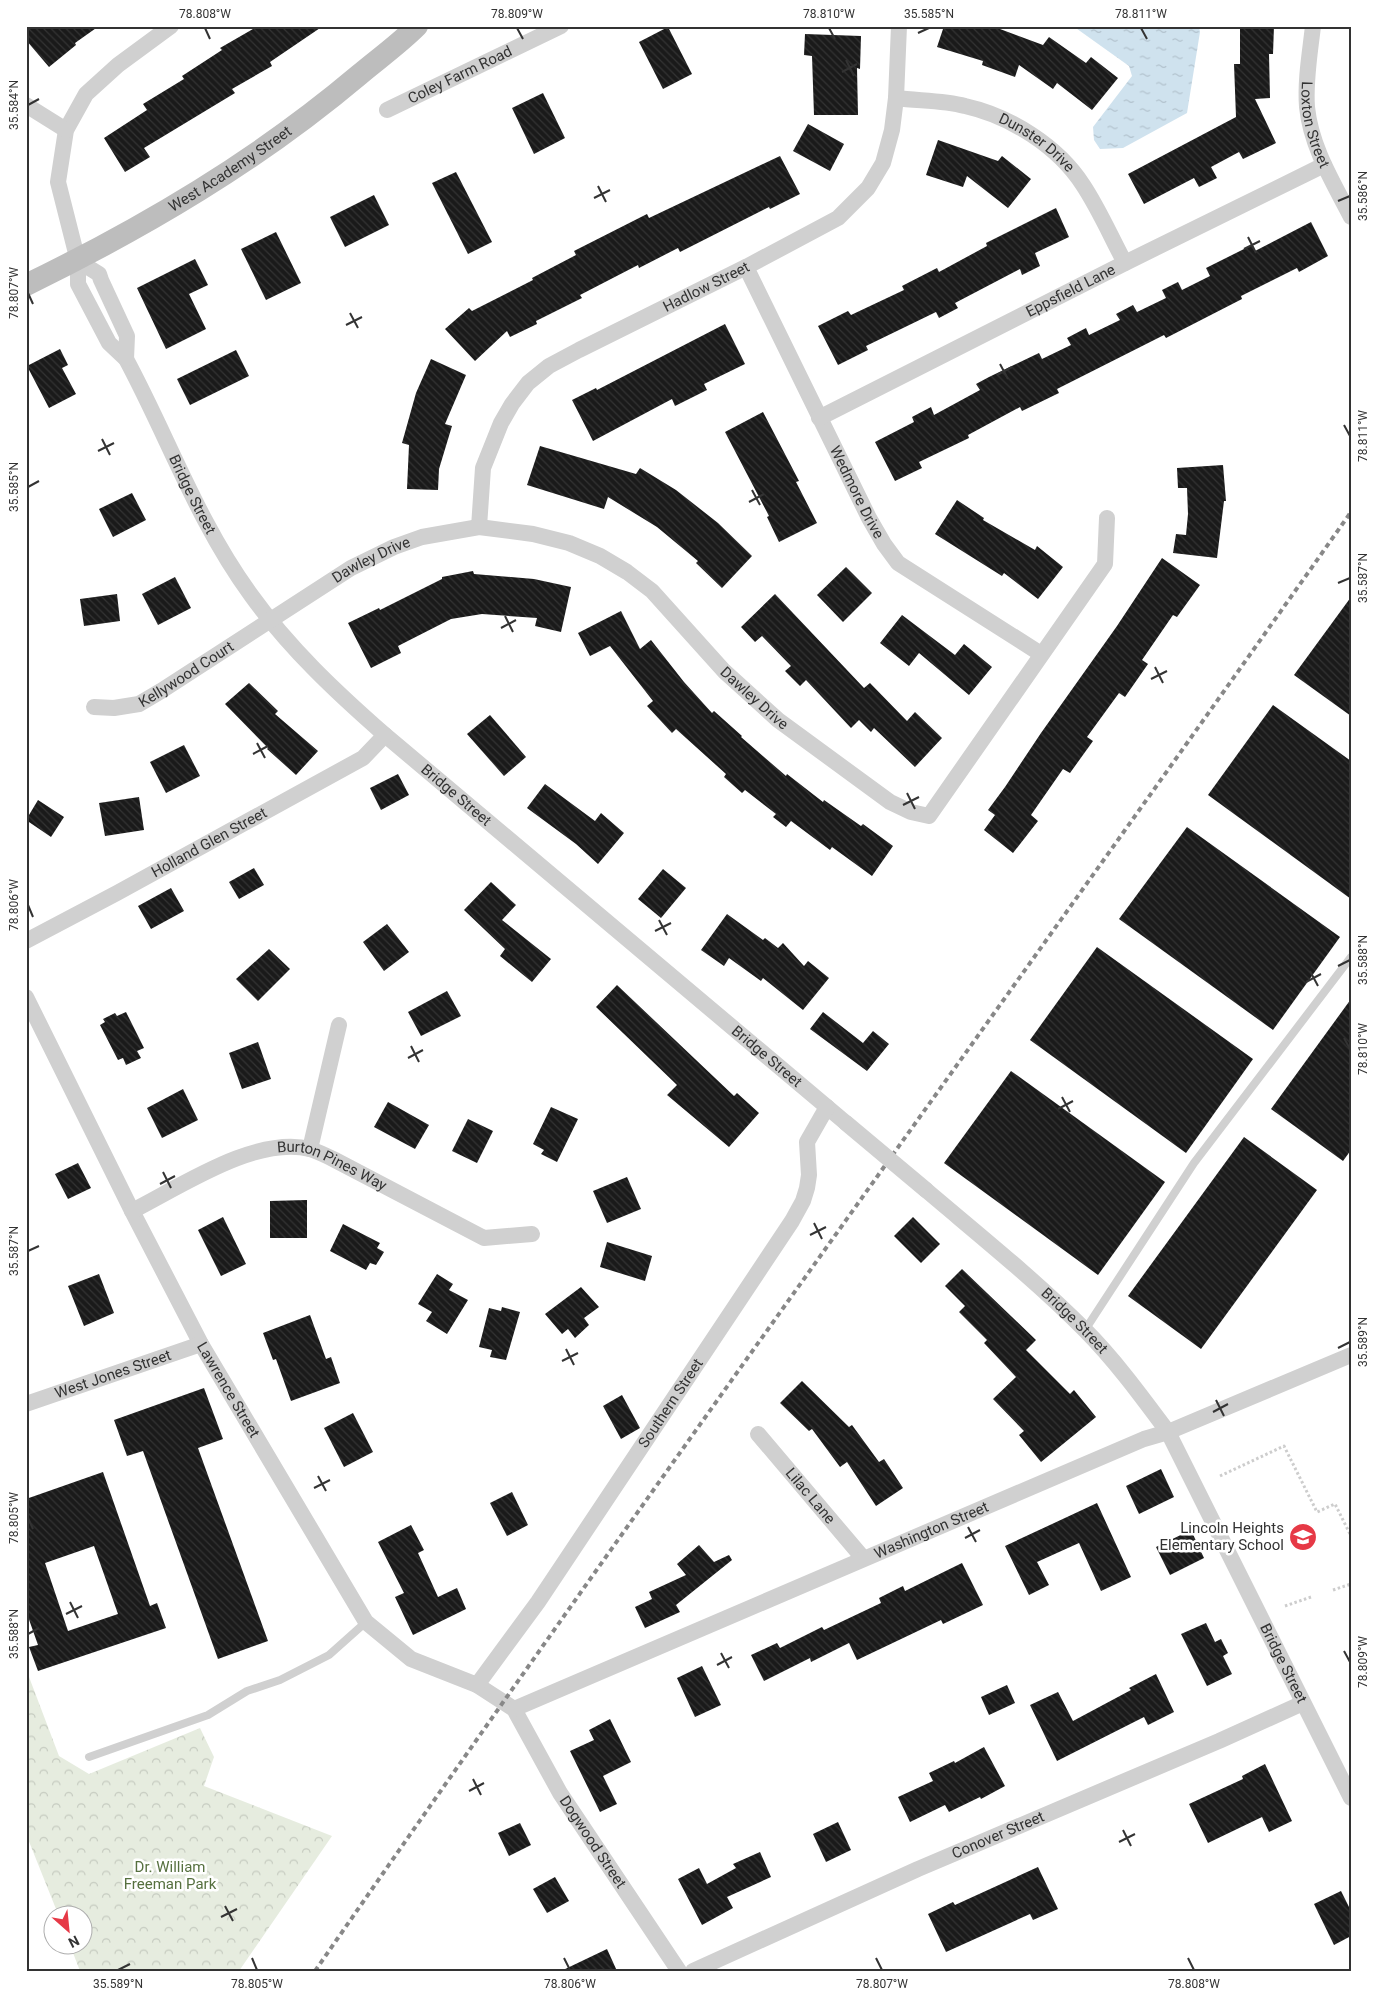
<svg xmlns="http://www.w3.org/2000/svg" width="1377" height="1997" font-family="Roboto,sans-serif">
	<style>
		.park { fill: url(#park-crowns) }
		.water { fill: url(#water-ripples) }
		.building { fill: url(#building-back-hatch); fill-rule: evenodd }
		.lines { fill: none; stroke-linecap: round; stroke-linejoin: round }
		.path { stroke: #cdcdcd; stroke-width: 3; stroke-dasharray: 2.5 2.5; stroke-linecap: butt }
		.service { stroke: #d0d0d0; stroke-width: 8 }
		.minor { stroke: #d0d0d0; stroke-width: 16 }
		.secondary { stroke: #bdbdbd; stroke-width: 22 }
		.rail { stroke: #888; stroke-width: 4; stroke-dasharray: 5 4; stroke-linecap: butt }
		.minor-bridge { stroke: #d0d0d0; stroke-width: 16 }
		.ticks { fill: none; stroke: #333; stroke-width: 2 }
		.labels { text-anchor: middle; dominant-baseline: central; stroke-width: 5; stroke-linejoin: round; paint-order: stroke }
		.street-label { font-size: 15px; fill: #333; stroke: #fff }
		.poi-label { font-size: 15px; fill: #333; stroke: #fff; text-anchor: end }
		.park-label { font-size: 15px; fill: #56703f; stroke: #fff }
		.neatline { fill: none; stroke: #333; stroke-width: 2 }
		.ticks-label { font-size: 12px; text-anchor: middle; fill: #333 }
	</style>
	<defs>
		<pattern id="park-crowns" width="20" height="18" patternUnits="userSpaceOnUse" patternTransform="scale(1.25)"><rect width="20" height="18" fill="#e6ecdf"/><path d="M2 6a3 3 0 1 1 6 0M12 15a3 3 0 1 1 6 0" fill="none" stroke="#c6cbc0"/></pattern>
		<pattern id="water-ripples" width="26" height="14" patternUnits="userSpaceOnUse" patternTransform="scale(1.25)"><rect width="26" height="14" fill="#cfe2ee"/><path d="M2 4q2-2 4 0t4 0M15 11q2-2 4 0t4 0" fill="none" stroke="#b2c2cd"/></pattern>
		<pattern id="building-back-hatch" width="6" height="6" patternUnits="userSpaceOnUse" patternTransform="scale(1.25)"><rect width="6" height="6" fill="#1a1a1a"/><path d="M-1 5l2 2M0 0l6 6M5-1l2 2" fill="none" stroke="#333"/></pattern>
	</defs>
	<rect width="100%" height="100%" fill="#fff"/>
	<path class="park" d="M26 1669 59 1756 89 1774 200 1728 214 1757 204 1786 332 1836 239 1971H80L70 1945 82 1944V1914H58L26 1834Z"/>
	<path class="water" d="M1073 26H1199L1200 32 1187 113 1123 148 1100 149 1094 140 1093 127 1132 76 1129 66Z"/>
	<g class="building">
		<path d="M31 26H99L75 43 76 45 49 67 26 40V30Z"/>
		<path d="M258 26H323L270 62 272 66 232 89 235 93 144 148 150 157 125 172 104 138 147 110 143 104 184 79 182 76 222 50 220 48Z"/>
		<path d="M944 26H992L1043 45 1049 37 1086 63 1091 57 1118 78 1092 110 1057 83 1053 89 1019 65 1015 77 982 65 983 61 937 47Z"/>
		<path d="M1240 26H1274L1273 54H1269L1270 98 1255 99 1276 143 1243 159 1239 152 1211 167 1217 178 1199 187 1194 178 1144 204 1128 174 1236 117 1234 64H1240Z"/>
		<path d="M668 27 692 74 663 89 639 42Z"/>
		<path d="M805 34 861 36 860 69 857 68 858 115H814L812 56 804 55Z"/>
		<path d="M543 93 565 138 534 154 512 108Z"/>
		<path d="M808 124 844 144 830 171 793 151Z"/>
		<path d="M938 140 998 161 1002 156 1031 179 1008 208 967 176 963 187 926 175Z"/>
		<path d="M780 156 800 194 770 209 769 207 680 252 678 248 639 268 638 265 580 295 582 298 536 321 537 324 510 337 507 331 475 361 445 329 469 308 472 311 533 280 532 278 576 255 574 251 647 214 649 218Z"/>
		<path d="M456 172 492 242 468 254 432 183Z"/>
		<path d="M374 195 389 225 345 247 330 217Z"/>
		<path d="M1056 208 1069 237 1035 253 1040 266 1022 275 1020 269 955 303 958 308 939 318 936 312 866 346 868 350 838 365 818 326 848 311 851 315 904 290 902 286 937 268 939 272 987 246 986 243Z"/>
		<path d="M1311 222 1328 256 1299 272 1297 268 1241 296 1242 299 1166 338 1164 335 1057 389 1059 393 1022 411 1020 407 968 435 969 438 919 462 922 468 895 481 875 442 914 422 912 417 931 407 934 415 980 390 976 384 989 377 1039 353 1042 359 1071 345 1067 338 1086 328 1089 335 1120 320 1116 314 1133 305 1137 312 1166 298 1162 290 1178 282 1182 290 1210 276 1206 268 1252 245 1255 251Z"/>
		<path d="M276 232 301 283 266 300 241 249Z"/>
		<path d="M195 259 208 285 189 294 206 329 166 349 137 288Z"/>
		<path d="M725 324 745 364 704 384 707 390 675 406 672 399 593 441 572 400 596 388 597 390Z"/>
		<path d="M60 349 68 365 62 368 76 394 49 408 27 366Z"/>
		<path d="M236 350 249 376 190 405 177 379Z"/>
		<path d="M431 359 466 375 445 424 452 426 439 469 438 490 407 489 409 445 402 443 416 393Z"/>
		<path d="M763 412 799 481 796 482 817 523 779 542 767 517 769 516 725 432Z"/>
		<path d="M540 446 636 474 640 468 676 490 718 523 752 556 722 588 696 563 698 561 657 527 608 497 604 509 527 485Z"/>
		<path d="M1223 465 1226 501H1224L1217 558 1173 553 1176 534 1186 535 1188 514 1187 488H1178L1177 468Z"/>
		<path d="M132 493 146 520 113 537 99 509Z"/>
		<path d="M957 500 984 518 983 520 1035 550 1037 546 1063 567 1038 599 1004 573 1002 576 935 534Z"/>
		<path d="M1162 558 1200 585 1177 617 1173 615 1142 660 1148 664 1125 697 1119 693 1087 737 1093 741 1070 773 1063 769 1031 815 1038 821 1013 853 984 830 995 815 988 810 1005 787 1041 733 1117 626Z"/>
		<path d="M846 567 872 593 843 622 817 595Z"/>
		<path d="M473 571 474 574 534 579 571 587 561 632 535 626 537 618 482 614 451 619 398 646 401 653 371 668 348 623 379 608 380 610 442 579V577Z"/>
		<path d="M175 577 191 608 158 625 142 594Z"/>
		<path d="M117 594 120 621 84 626 80 599Z"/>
		<path d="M775 594 864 688 870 683 907 721 915 712 942 738 915 767 874 728 871 732 859 720 851 728 806 680 800 686 785 671 791 666 762 636 755 642 741 627Z"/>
		<path d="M1351 597V716L1294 675Z"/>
		<path d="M621 611 640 649 651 640 684 682 712 713 714 711 742 736 741 737 786 776 787 774 823 802 824 800 861 826 863 824 893 846 872 876 832 847 830 850 791 821 786 827 773 817 776 814 745 790 742 793 724 777 726 774 676 729 672 733 647 706 653 701 610 646 590 656 578 633Z"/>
		<path d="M902 615 955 655 964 644 992 667 969 695 919 653 909 666 880 643Z"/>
		<path d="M249 683 278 711 275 714 318 751 296 775 267 749 268 748 225 704Z"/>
		<path d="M1273 705 1351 761V899L1208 795Z"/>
		<path d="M490 715 526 757 504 776 467 734Z"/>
		<path d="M184 745 200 776 166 793 150 762Z"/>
		<path d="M398 774 409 795 381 810 370 788Z"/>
		<path d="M545 784 595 821 601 813 624 833 598 864 576 844 527 808Z"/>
		<path d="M139 797 144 830 105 836 99 803Z"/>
		<path d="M38 800 64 817 51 837 26 820Z"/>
		<path d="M1187 827 1340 937 1273 1030 1119 919Z"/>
		<path d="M254 868 264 885 239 899 229 882Z"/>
		<path d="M663 869 686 888 661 918 638 899Z"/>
		<path d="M491 882 516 905 502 920 551 959 532 982 500 956 505 949 464 910Z"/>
		<path d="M171 888 184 911 151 929 138 906Z"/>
		<path d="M727 914 763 940 765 938 778 948 783 943 804 966 808 961 829 978 803 1010 763 978 761 981 729 958 724 966 701 950Z"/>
		<path d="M387 924 409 952 384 971 363 942Z"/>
		<path d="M1097 947 1253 1059 1186 1153 1030 1040Z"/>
		<path d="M269 949 290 969 258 1001 236 979Z"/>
		<path d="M617 985 734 1096 737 1093 759 1113 729 1147 667 1095 677 1085 596 1007Z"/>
		<path d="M447 991 461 1016 421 1036 408 1012Z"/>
		<path d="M1351 999V1150L1343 1161 1271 1109Z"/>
		<path d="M126 1012 144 1048 137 1051 141 1058 126 1065 123 1058 118 1060 100 1025 105 1022 103 1019 115 1013 117 1016Z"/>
		<path d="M823 1012 863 1043 873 1031 889 1044 867 1071 810 1029Z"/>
		<path d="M258 1042 271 1079 242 1089 229 1053Z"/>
		<path d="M1011 1071 1165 1182 1098 1275 944 1163Z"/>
		<path d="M183 1089 198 1120 162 1138 147 1108Z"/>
		<path d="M388 1102 429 1125 415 1149 374 1127Z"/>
		<path d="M551 1107 578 1119 557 1162 541 1154 544 1150 533 1144Z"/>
		<path d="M468 1119 493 1131 477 1163 452 1151Z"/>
		<path d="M1244 1137 1317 1190 1201 1349 1128 1296Z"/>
		<path d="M78 1163 91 1188 68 1199 55 1174Z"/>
		<path d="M627 1177 641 1209 607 1223 593 1191Z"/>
		<path d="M307 1200V1238H270V1201Z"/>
		<path d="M223 1217 246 1264 221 1276 198 1230Z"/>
		<path d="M913 1217 940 1244 921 1263 894 1236Z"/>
		<path d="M343 1224 380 1243 377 1248 384 1252 376 1265 370 1263 366 1270 330 1251Z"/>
		<path d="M607 1242 652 1256 645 1281 600 1267Z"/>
		<path d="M962 1269 1036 1340 1026 1350 1070 1394 1074 1390 1096 1417 1041 1462 1019 1435 1024 1431 993 1399 1016 1377 984 1343 987 1340 959 1312 965 1306 945 1286Z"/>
		<path d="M99 1274 114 1313 84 1326 68 1286Z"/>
		<path d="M437 1274 453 1284 449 1290 468 1300 447 1334 426 1321 432 1312 418 1304Z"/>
		<path d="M581 1287 599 1307 584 1318 589 1325 575 1338 568 1329 562 1334 545 1314Z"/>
		<path d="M502 1307 520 1312 506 1360 490 1357 492 1350 479 1347 489 1308 501 1311Z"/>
		<path d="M310 1315 326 1359 331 1357 340 1383 291 1401 276 1359 273 1360 263 1333Z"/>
		<path d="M802 1381 849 1427 852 1425 879 1462 884 1459 903 1488 876 1506 847 1462 840 1467 812 1429 809 1431 780 1403Z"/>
		<path d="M204 1388 223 1439 198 1448 268 1641 218 1659 143 1451 127 1456 114 1420Z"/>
		<path d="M622 1395 640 1428 621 1439 603 1406Z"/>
		<path d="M353 1413 373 1452 344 1467 324 1428Z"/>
		<path d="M1161 1469 1174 1497 1139 1514 1126 1486Z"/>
		<path d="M103 1472 150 1606 157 1603 166 1628 38 1671 29 1647 38 1645 26 1611V1499ZM94 1546 118 1614 68 1631 45 1563Z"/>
		<path d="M512 1492 528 1525 507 1536 490 1503Z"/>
		<path d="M1097 1503 1131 1577 1101 1591 1079 1543 1037 1562 1049 1585 1029 1595 1005 1546Z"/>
		<path d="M411 1525 424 1550 418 1553 438 1597 457 1588 466 1609 413 1635 395 1597 404 1593 378 1542Z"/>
		<path d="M1191 1530 1204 1558 1170 1575 1156 1547Z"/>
		<path d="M699 1545 714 1562 729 1555 732 1560 676 1605 680 1612 645 1628 635 1607 652 1599 649 1592 686 1575 677 1564Z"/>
		<path d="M962 1563 983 1605 943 1624 941 1620 857 1660 849 1643 811 1662 810 1658 764 1681 751 1655 777 1643 780 1648 822 1627 824 1630 881 1603 879 1598 903 1586 905 1591Z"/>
		<path d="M1206 1623 1215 1642 1221 1639 1228 1653 1223 1656 1232 1674 1207 1686 1181 1634Z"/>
		<path d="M702 1666 721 1705 695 1717 677 1678Z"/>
		<path d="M1156 1674 1174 1712 1148 1725 1144 1717 1057 1761 1030 1705 1058 1692 1073 1721 1131 1690 1129 1688Z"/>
		<path d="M1007 1685 1015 1703 989 1715 981 1697Z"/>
		<path d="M610 1719 631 1762 603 1776 617 1804 600 1812 570 1751 594 1740 589 1730Z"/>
		<path d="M984 1747 1005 1786 981 1799 980 1797 949 1812 945 1805 910 1822 898 1797 933 1781 929 1773 954 1761 955 1763Z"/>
		<path d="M1265 1764 1292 1821 1269 1832 1262 1817 1208 1843 1189 1804 1243 1779 1242 1776Z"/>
		<path d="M838 1822 851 1850 826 1862 813 1834Z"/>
		<path d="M520 1823 531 1845 509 1856 498 1833Z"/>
		<path d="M760 1852 771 1877 727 1897 733 1908 702 1925 678 1879 699 1868 707 1884 736 1868 733 1864Z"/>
		<path d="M1038 1867 1058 1909 1033 1920 1030 1914 946 1952 928 1914 953 1902 955 1905Z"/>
		<path d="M555 1877 569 1901 547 1913 533 1889Z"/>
		<path d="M1341 1891 1351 1911V1936L1334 1945 1314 1904Z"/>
		<path d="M607 1949 617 1971H561Z"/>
	</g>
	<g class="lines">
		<g class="path">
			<path d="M1220 1476 1284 1446 1317 1512 1335 1504 1351 1536"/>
			<path d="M1333 1590 1351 1584"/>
			<path d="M1285 1606 1311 1597"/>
		</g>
		<g class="service">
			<path d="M1085 1330 1194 1163 1351 957"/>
			<path d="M89 1757 208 1715 247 1691 280 1680 329 1655 366 1622"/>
		</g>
		<g class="minor">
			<path id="s1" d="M171 26 118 65 86 94 66 130 58 182 78 261V284L109 343 126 359C168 437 198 523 251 595 289 648 336 692 385 735L846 1123"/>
			<path id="s2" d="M1313 26C1310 53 1305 80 1307 107 1311 147 1333 182 1351 217"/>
			<path id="s3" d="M896 98C919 101 943 100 965 106 1010 116 1058 146 1083 185 1099 209 1111 237 1125 263"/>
			<path d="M26 105 66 130"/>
			<path id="s4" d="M387 110 561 26"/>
			<path d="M78 261 99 274 101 280 127 336 126 359"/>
			<path id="s5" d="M746 267 869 518 884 544 898 563 1041 654"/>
			<path id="s6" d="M819 418 1125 263 1324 165"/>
			<path id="s7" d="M479 527 483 468 501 423 512 404 528 383 549 366 579 350 746 267 838 218 868 188 883 163 892 130 896 98 899 26"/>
			<path id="s8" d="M94 707 114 708 139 704 161 691 351 568 394 547 422 537 479 527 533 534 569 543 600 556 627 572 652 591 724 671 778 720 890 802 911 812 929 816 1105 564 1107 518"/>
			<path id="s9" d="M26 941 117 893 363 758 385 735"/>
			<path id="s10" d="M26 997 132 1211 201 1344 366 1622 411 1659 477 1685 514 1709 560 1793 679 1971"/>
			<path d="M310 1149 339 1025"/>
			<path id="s11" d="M926 1190C979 1235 1034 1279 1084 1329 1115 1360 1142 1397 1168 1432L1351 1798"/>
			<path id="s12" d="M132 1211C180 1187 256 1135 310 1149 319 1152 327 1156 335 1160L484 1238 532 1234"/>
			<path id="s13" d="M26 1404 201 1344"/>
			<path id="s14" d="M758 1434 863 1558"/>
			<path id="s15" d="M477 1685 538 1602 792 1221 803 1201 807 1188 809 1175 807 1142 827 1107"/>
			<path id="s16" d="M514 1709 1144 1439 1168 1432 1351 1355"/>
			<path id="s17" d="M693 1971 918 1869 1219 1741 1303 1703"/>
		</g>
		<path class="secondary" id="s18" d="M26 285C145 227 257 161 359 75 378 59 399 44 417 26"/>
		<path class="rail" d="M315 1971C655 1481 1007 999 1351 512"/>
		<path class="minor-bridge" d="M846 1123 926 1190"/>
	</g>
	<path class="ticks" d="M205 28 210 39M517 28 523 39M829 28 835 39M1141 28 1147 39M918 33 929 28M846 60 854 76M842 72 857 64M28 105 39 99M598 186 606 202M594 198 610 190M1338 201 1350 196M1248 237 1256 253M1244 249 1260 241M28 293 33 304M350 313 358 328M346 325 362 317M1000 364 1008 379M997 375 1012 367M1344 425 1350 436M102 439 110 455M98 451 114 443M28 487 39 481M752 490 760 505M749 502 764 494M1338 583 1350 578M505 616 513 632M501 628 516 620M1155 667 1163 683M1151 679 1167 671M257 743 265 758M253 754 268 746M907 793 915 809M903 805 919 797M28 905 33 917M659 920 667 935M655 931 671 923M1338 966 1350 960M1310 971 1318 986M1306 982 1321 974M1344 1038 1350 1049M411 1046 419 1062M408 1058 423 1050M1062 1097 1070 1112M1058 1109 1073 1101M163 1172 171 1188M160 1184 175 1176M814 1223 822 1239M810 1235 826 1227M28 1251 39 1246M1338 1348 1350 1342M566 1349 574 1365M562 1361 578 1353M1216 1400 1224 1416M1213 1412 1228 1404M318 1476 326 1491M314 1488 330 1480M28 1518 33 1529M968 1527 976 1542M965 1538 980 1530M70 1602 78 1618M66 1614 82 1606M28 1634 39 1628M1344 1651 1350 1662M721 1653 729 1668M717 1665 732 1657M473 1779 481 1795M469 1791 484 1783M1123 1830 1131 1846M1119 1842 1135 1834M225 1906 233 1921M221 1917 237 1909M252 1958 257 1970M564 1958 570 1970M876 1958 882 1970M1188 1958 1194 1970M118 1970 130 1964"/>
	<defs>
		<g id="school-disc" transform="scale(1.4375)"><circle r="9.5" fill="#e63946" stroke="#fff"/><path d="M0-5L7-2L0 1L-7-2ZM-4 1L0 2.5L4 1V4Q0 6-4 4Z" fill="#fff"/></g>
	</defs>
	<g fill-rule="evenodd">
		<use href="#school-disc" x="1303" y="1537"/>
	</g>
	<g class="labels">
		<g class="street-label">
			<text stroke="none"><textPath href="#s4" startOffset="81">Coley Farm Road</textPath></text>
			<text stroke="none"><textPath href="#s2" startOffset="100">Loxton Street</textPath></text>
			<text stroke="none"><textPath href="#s3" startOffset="151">Dunster Drive</textPath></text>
			<text stroke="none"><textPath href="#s18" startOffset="235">West Academy Street</textPath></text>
			<text stroke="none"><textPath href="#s7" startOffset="359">Hadlow Street</textPath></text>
			<text stroke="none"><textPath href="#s6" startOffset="282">Eppsfield Lane</textPath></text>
			<text stroke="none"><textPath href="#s5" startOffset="251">Wedmore Drive</textPath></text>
			<text stroke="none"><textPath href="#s1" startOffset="548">Bridge Street</textPath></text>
			<text stroke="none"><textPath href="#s8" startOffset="319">Dawley Drive</textPath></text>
			<text stroke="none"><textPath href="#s8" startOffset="101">Kellywood Court</textPath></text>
			<text stroke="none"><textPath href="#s8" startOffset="769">Dawley Drive</textPath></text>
			<text stroke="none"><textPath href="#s1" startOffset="952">Bridge Street</textPath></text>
			<text stroke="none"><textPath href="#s9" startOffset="208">Holland Glen Street</textPath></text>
			<text stroke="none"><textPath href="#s1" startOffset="1358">Bridge Street</textPath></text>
			<text stroke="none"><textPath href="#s12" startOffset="218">Burton Pines Way</textPath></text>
			<text stroke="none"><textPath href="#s11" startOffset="198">Bridge Street</textPath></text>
			<text stroke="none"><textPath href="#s13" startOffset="92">West Jones Street</textPath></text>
			<text stroke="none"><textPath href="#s10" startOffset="442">Lawrence Street</textPath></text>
			<text stroke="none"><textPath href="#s15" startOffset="342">Southern Street</textPath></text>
			<text stroke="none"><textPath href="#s14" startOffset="81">Lilac Lane</textPath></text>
			<text stroke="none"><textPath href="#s16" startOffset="454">Washington Street</textPath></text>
			<text stroke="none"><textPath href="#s11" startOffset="602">Bridge Street</textPath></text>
			<text stroke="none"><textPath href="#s17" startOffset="334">Conover Street</textPath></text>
			<text stroke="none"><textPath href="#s10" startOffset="1040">Dogwood Street</textPath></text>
		</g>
		<g class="poi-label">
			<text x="1284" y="1528">Lincoln Heights<tspan x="1284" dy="17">Elementary School</tspan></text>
		</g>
		<g class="park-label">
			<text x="170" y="1867">Dr. William<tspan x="170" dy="17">Freeman Park</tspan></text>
		</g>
	</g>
	<rect width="1377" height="1997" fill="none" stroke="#ffffff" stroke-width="55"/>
	<g transform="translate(68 1930) rotate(153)"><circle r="24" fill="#ffffff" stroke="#adadad"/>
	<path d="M0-4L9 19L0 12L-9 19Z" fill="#e63946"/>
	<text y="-8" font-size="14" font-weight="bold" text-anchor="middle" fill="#333333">N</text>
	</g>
	<rect x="28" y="28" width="1322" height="1942" class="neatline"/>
	<g class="ticks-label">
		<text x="205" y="18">78.808°W</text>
		<text x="517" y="18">78.809°W</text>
		<text x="829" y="18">78.810°W</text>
		<text x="929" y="18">35.585°N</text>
		<text x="1141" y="18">78.811°W</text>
		<text transform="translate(14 105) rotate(-90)" y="4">35.584°N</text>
		<text transform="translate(1363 196) rotate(-90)" y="4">35.586°N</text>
		<text transform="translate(14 293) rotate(-90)" y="4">78.807°W</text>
		<text transform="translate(1363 436) rotate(-90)" y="4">78.811°W</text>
		<text transform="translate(14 487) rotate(-90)" y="4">35.585°N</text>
		<text transform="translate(1363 578) rotate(-90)" y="4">35.587°N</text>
		<text transform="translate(14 905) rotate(-90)" y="4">78.806°W</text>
		<text transform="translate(1363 960) rotate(-90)" y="4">35.588°N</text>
		<text transform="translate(1363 1049) rotate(-90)" y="4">78.810°W</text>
		<text transform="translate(14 1251) rotate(-90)" y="4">35.587°N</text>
		<text transform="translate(1363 1342) rotate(-90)" y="4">35.589°N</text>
		<text transform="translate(14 1518) rotate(-90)" y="4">78.805°W</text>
		<text transform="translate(14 1634) rotate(-90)" y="4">35.588°N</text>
		<text transform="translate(1363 1662) rotate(-90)" y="4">78.809°W</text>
		<text x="118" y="1988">35.589°N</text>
		<text x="257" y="1988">78.805°W</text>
		<text x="570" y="1988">78.806°W</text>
		<text x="882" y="1988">78.807°W</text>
		<text x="1194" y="1988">78.808°W</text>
	</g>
</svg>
